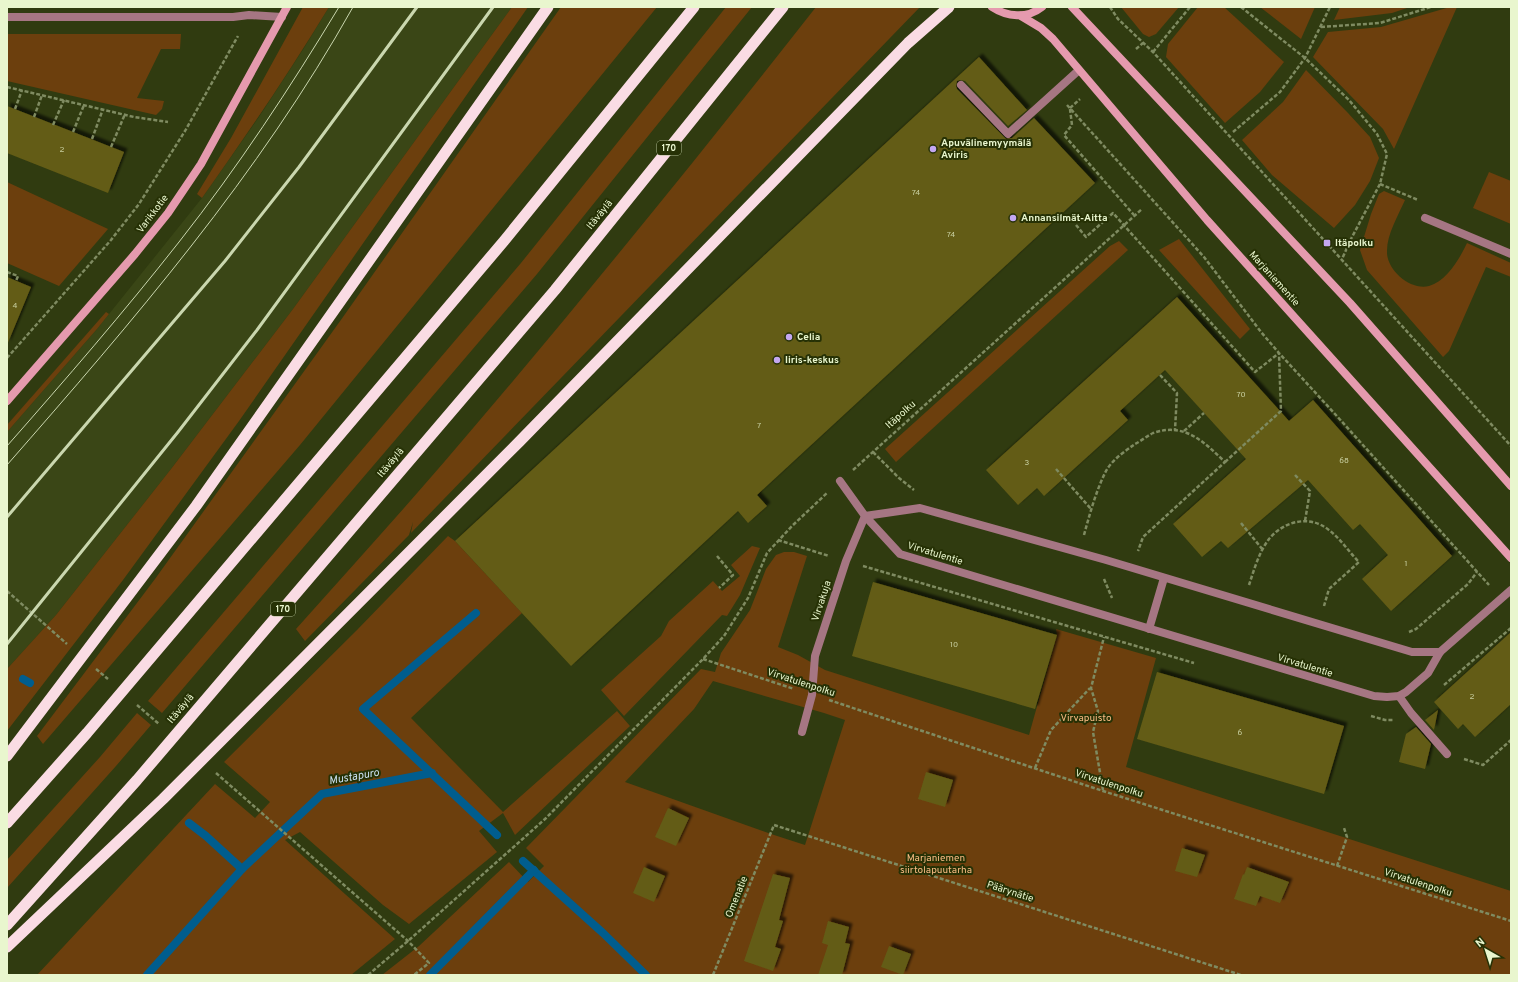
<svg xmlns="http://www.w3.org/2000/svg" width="1518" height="982" font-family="Overpass,sans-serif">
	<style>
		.built { fill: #3a4616 }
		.green { fill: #6c3f0d; fill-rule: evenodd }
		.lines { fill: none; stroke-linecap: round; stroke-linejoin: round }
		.stream { stroke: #005d8e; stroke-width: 8 }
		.building { fill: #635b15; filter: url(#shadow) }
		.path { stroke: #7f8b61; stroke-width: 2.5; stroke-dasharray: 4 2; stroke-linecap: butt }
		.service { stroke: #a67683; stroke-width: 8 }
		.minor { stroke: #a67683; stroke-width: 8 }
		.secondary { stroke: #e59aae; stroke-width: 8 }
		.trunk { stroke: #fadce4; stroke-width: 11 }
		.tram { stroke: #cad7af; stroke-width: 1 }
		.rail { stroke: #cad7af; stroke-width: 3 }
		.poi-dot { fill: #c4a7f1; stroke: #263105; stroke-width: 1.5 }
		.labels { text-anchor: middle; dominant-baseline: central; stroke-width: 4; stroke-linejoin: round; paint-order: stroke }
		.number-label { font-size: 8px; fill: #c8cfa0 }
		.shield { fill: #263105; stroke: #aebb92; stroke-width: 1 }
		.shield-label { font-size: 9px; font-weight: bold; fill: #e9f6ce }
		.poi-label { font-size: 10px; font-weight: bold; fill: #e9f6ce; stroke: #263105; text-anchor: start }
		.street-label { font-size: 10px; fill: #e9f6ce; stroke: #263105 }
		.park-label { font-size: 10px; fill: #fabc85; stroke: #263105 }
		.water-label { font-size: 11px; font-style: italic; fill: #cce1f3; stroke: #263105 }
	</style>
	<defs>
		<filter id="shadow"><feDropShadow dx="3.5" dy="-3.5" stdDeviation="1" flood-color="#0009"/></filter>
	</defs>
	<rect width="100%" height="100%" fill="#303b10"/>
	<path class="built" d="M329 7H512L293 309 171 469 56 615 7 669V432L97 329 202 198 259 117 304 48Z"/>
	<g class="green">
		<path d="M303 7H329C289 73 246 136 202 198L197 194 231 138Z"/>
		<path d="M512 7H528L239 421 123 580 7 731V669L56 615 171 469 293 309Z"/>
		<path d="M561 7H657L300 445 43 744 37 736 155 579 343 317Z"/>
		<path d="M726 7H752L537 274 162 713 148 701 521 263Z"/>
		<path d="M816 7H920L411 533 413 522 409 535 305 641 296 629C346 573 396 518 445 461 572 313 695 161 816 7Z"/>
		<path d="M1121 7H1179L1156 34 1149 37 1143 34Z"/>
		<path d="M1198 7H1224L1284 62 1260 92 1225 123 1166 57 1168 44Z"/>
		<path d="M1260 7H1315L1301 39Z"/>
		<path d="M1340 7H1410L1392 13 1334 20Z"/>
		<path d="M1450 7H1457L1394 149 1383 129 1313 57 1328 32 1381 27Z"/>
		<path d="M7 34H181L180 49H161L137 98 164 101 162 109 156 115 7 81Z"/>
		<path d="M1306 70 1348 113 1370 137 1379 158 1370 181 1355 205 1334 228 1272 175 1242 140 1283 102Z"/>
		<path d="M1489 172 1511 181V224L1473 208Z"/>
		<path d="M7 182 108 229 59 286 7 263Z"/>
		<path d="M1384 191 1405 200C1398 216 1387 234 1387 251 1386 270 1411 291 1429 286 1447 281 1460 258 1467 243L1511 263V277L1486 267 1449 351 1443 357 1367 270 1360 250 1371 214 1379 194Z"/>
		<path d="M1179 239 1250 329 1240 339 1159 250Z"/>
		<path d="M1119 241 1128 250 896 462 885 449 1110 246Z"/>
		<path d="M106 312 109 314 97 329 7 432V425Z"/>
		<path d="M448 536 455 541 522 613 411 718 503 812 617 711 630 726 515 835 503 813 479 831 497 852 409 924 383 905 300 832 285 840 395 939 351 975H37L215 784 255 818 270 802 224 762 357 630Z"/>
		<path d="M752 546 760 548 740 595 727 616 722 615 624 716 601 690 661 636 669 621 713 581 722 591 740 576 731 565Z"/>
		<path d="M784 552H794L807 556 778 647 798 655 825 670 1029 735 1057 635 1056 629 1156 658 1126 767 1511 891V975H382L419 946 509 862 528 882 544 866 526 848 701 669 715 672 721 653 750 610 766 569 776 555ZM713 681 824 713 845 720 805 845 771 834 625 782 694 709Z"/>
		<path d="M137 713 151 725 116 766 7 888V860L100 757Z"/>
	</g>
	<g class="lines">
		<g class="stream">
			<path d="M476 613 363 709 497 835"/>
			<path d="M23 679 30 683"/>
			<path d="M189 823 206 836 242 869 322 794 432 773"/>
			<path d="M523 861 603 933 646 975"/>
			<path d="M147 975 242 869"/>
			<path d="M430 975 534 870"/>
		</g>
	</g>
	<g class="building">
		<path d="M979 57 1027 110 1008 126 965 81 960 80 957 81 956 86 957 89 1006 139 1012 138 1034 118 1095 183 757 495 767 506 748 523 738 511 571 666 455 541Z"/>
		<path d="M7 106 124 152 108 193 7 153Z"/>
		<path d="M7 277 31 287 7 345Z"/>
		<path d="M1177 297 1289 421 1313 400 1452 556 1391 611 1362 579 1388 555 1360 524 1353 530 1308 480 1228 548 1221 541 1202 557 1173 524 1246 459 1165 370 1120 411 1128 420 1044 496 1037 488 1018 505 986 470Z"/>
		<path d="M873 582 1057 635 1035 709 852 656Z"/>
		<path d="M1511 632V704L1475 737 1463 724 1458 729 1434 702Z"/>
		<path d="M1157 672 1344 726 1324 794 1137 739Z"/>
		<path d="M1438 710 1434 730 1425 720Z"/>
		<path d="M1416 727 1431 744 1425 769 1399 762 1406 734Z"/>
		<path d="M926 772 953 780 945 807 918 799Z"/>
		<path d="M668 808 689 818 676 846 655 837Z"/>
		<path d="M1182 848 1205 855 1197 877 1175 871Z"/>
		<path d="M644 867 665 876 654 902 633 893Z"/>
		<path d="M1247 867 1289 882 1280 903 1260 896 1256 906 1234 899 1243 874 1244 875Z"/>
		<path d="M773 874 790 878 779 920 783 921 775 947 781 949 773 971 744 961Z"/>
		<path d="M828 921 849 927 845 943 850 944 842 975H818L828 945 822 943Z"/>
		<path d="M889 946 911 954 903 975 881 967Z"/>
	</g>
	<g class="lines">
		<g class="path">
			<path d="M1110 7 1118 19 1153 52 1511 446"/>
			<path d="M1241 7 1305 58 1349 100 1377 134 1387 154 1380 184 1351 239 1342 259"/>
			<path d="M1321 27 1380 23 1431 7"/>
			<path d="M1136 49 1143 43"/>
			<path d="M1153 52 1190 7"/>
			<path d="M7 87 134 117 168 122"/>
			<path d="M1067 105 1204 257 1261 332 1279 353 1335 414 1489 585"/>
			<path d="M1070 108 1080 99"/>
			<path d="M15 109 22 90"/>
			<path d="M1070 109 1072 125 1064 135 1134 215"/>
			<path d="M34 117 42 95"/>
			<path d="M53 125 64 100"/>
			<path d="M73 132 84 105"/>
			<path d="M1233 132 1280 92 1305 58 1330 7"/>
			<path d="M92 139 103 109"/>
			<path d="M111 147 125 114"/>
			<path d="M1380 184 1418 200"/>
			<path d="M1076 225 1086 237 1113 213 1255 372 1279 353"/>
			<path d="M7 272 18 276 16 281"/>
			<path d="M7 358 111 240 139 204 185 131 238 36"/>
			<path d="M1160 375 1177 393 1175 430"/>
			<path d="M1184 431 1204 413"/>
			<path d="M873 452 899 478 914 490"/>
			<path d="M1225 462 1281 411 1279 354"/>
			<path d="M1056 469 1091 509"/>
			<path d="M853 470 1142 209"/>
			<path d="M1295 475 1310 491 1305 521"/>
			<path d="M1241 523 1263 550"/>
			<path d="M1084 535C1090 513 1096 491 1106 471 1112 460 1125 451 1135 444 1141 441 1147 436 1153 433 1185 422 1204 442 1225 462L1143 537 1138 551"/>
			<path d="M778 540 829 556"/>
			<path d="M717 556 733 575 719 588"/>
			<path d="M863 566 1194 663"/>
			<path d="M1104 579 1112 598"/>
			<path d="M1249 585C1254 570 1259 552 1269 539 1281 524 1303 516 1321 525 1337 533 1347 550 1359 562L1329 589 1324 606"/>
			<path d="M7 591 67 644"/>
			<path d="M1409 632 1416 629 1468 584 1477 572"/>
			<path d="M703 659 794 689"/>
			<path d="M96 669 108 679"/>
			<path d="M1444 685 1511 628"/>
			<path d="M829 700 1103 791 1511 921"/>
			<path d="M137 705 159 724"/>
			<path d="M1371 716 1385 720H1393"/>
			<path d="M1464 759 1483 765 1511 740"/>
			<path d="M1035 768 1051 730 1090 688"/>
			<path d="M216 773 408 941 429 963 414 975"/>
			<path d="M1103 790 1093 732 1098 711 1091 688 1104 637"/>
			<path d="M1337 866 1347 837 1344 828"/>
			<path d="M368 975 408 941 545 819 703 659 724 636 748 598 767 553 792 526 827 493"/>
			<path d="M713 975 774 825 1241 975"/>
		</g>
		<g class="service">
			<path d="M961 85 1008 134 1079 70"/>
			<path d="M1399 696 1411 713 1447 754"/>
			<path d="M802 732 812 695 815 656 846 561 865 516 840 481"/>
		</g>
		<g class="minor">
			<path d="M7 17H233L249 15 282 17"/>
			<path d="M1425 218 1511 254"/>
			<path d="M865 516 900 554 1374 696 1387 697 1399 696 1406 692 1428 673 1440 652 1511 590"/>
			<path d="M865 516 920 508 1106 560 1412 652H1440"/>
			<path d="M1149 629 1164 578"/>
		</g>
		<g class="secondary">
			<path d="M992 7C1007 17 1027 19 1042 7"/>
			<path d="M1072 7 1350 303 1511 486"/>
			<path d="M1021 16 1041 28 1053 39 1207 220 1511 558"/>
			<path d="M7 401 135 254 168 213 201 164 287 7"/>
		</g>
		<g class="trunk">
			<path d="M7 756 196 506 548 7"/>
			<path d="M7 823 87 733 504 241 694 7"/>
			<path d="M7 925 137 780 555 290 783 7"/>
			<path d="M7 947 163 799 520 441 908 43 949 7"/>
		</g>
		<g class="tram">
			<path d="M7 446C66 379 124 312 179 242 238 167 290 88 339 7"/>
			<path d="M7 465C133 321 259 175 353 7"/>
		</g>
		<g class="rail">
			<path d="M7 517 225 261 299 167 417 7"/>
			<path d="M7 644 178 432 257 330 493 7"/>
		</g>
	</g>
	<g class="poi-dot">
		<circle cx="933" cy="149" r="4"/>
		<circle cx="1013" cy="218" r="4"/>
		<rect x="1323" y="239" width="8" height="8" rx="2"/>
		<circle cx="789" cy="337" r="4"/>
		<circle cx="777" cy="360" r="4"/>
	</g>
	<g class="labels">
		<g class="number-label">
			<text x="62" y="150">2</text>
			<text x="916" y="193">74</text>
			<text x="951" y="235">74</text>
			<text x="15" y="306">4</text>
			<text x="1241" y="395">70</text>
			<text x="759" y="426">7</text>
			<text x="1344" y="461">68</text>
			<text x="1027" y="463">3</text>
			<text x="1406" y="564">1</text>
			<text x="954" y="645">10</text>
			<text x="1472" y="697">2</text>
			<text x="1240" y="733">6</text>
		</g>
		<g class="shield">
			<rect x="657" y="141" width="24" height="14" rx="3"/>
			<rect x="271" y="602" width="24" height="14" rx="3"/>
		</g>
		<g class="shield-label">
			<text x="669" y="148">170</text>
			<text x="283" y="609">170</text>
		</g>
		<g class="poi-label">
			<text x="941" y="143">Apuvälinemyymälä<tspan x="941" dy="12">Aviris</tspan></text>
			<text x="1021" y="218">Annansilmät-Aitta</text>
			<text x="1335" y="243">Itäpolku</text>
			<text x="797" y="337">Celia</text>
			<text x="785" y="360">Iiris-keskus</text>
		</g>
		<g class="street-label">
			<text transform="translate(153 214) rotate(-53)">Varikkotie</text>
			<text transform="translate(600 215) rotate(-51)">Itäväylä</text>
			<text transform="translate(1274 279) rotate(48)">Marjaniementie</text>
			<text transform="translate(901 415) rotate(-42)">Itäpolku</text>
			<text transform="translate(391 463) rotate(-50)">Itäväylä</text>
			<text transform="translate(935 554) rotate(17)">Virvatulentie</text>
			<text transform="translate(822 601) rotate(-72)">Virvakuja</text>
			<text transform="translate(1305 666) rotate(17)">Virvatulentie</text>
			<text transform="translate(801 683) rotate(18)">Virvatulenpolku</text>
			<text transform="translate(181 709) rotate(-50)">Itäväylä</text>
			<text transform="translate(1109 784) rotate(18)">Virvatulenpolku</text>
			<text transform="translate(1418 883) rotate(18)">Virvatulenpolku</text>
			<text transform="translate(1010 892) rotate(18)">Päärynätie</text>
			<text transform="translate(737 897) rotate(-68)">Omenatie</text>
		</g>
		<g class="park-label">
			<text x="1086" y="718">Virvapuisto</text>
			<text x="936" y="858">Marjaniemen<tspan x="936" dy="12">siirtolapuutarha</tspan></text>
		</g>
		<g class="water-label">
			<text transform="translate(354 777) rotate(-10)">Mustapuro</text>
		</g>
	</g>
	<rect width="1518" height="982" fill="none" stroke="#e9f6ce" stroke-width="16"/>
	<g transform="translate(1486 950) rotate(321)" stroke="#263105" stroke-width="3" paint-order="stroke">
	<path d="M0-3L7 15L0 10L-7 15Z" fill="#e9f6ce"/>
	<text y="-6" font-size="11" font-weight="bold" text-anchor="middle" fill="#e9f6ce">N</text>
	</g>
</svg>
